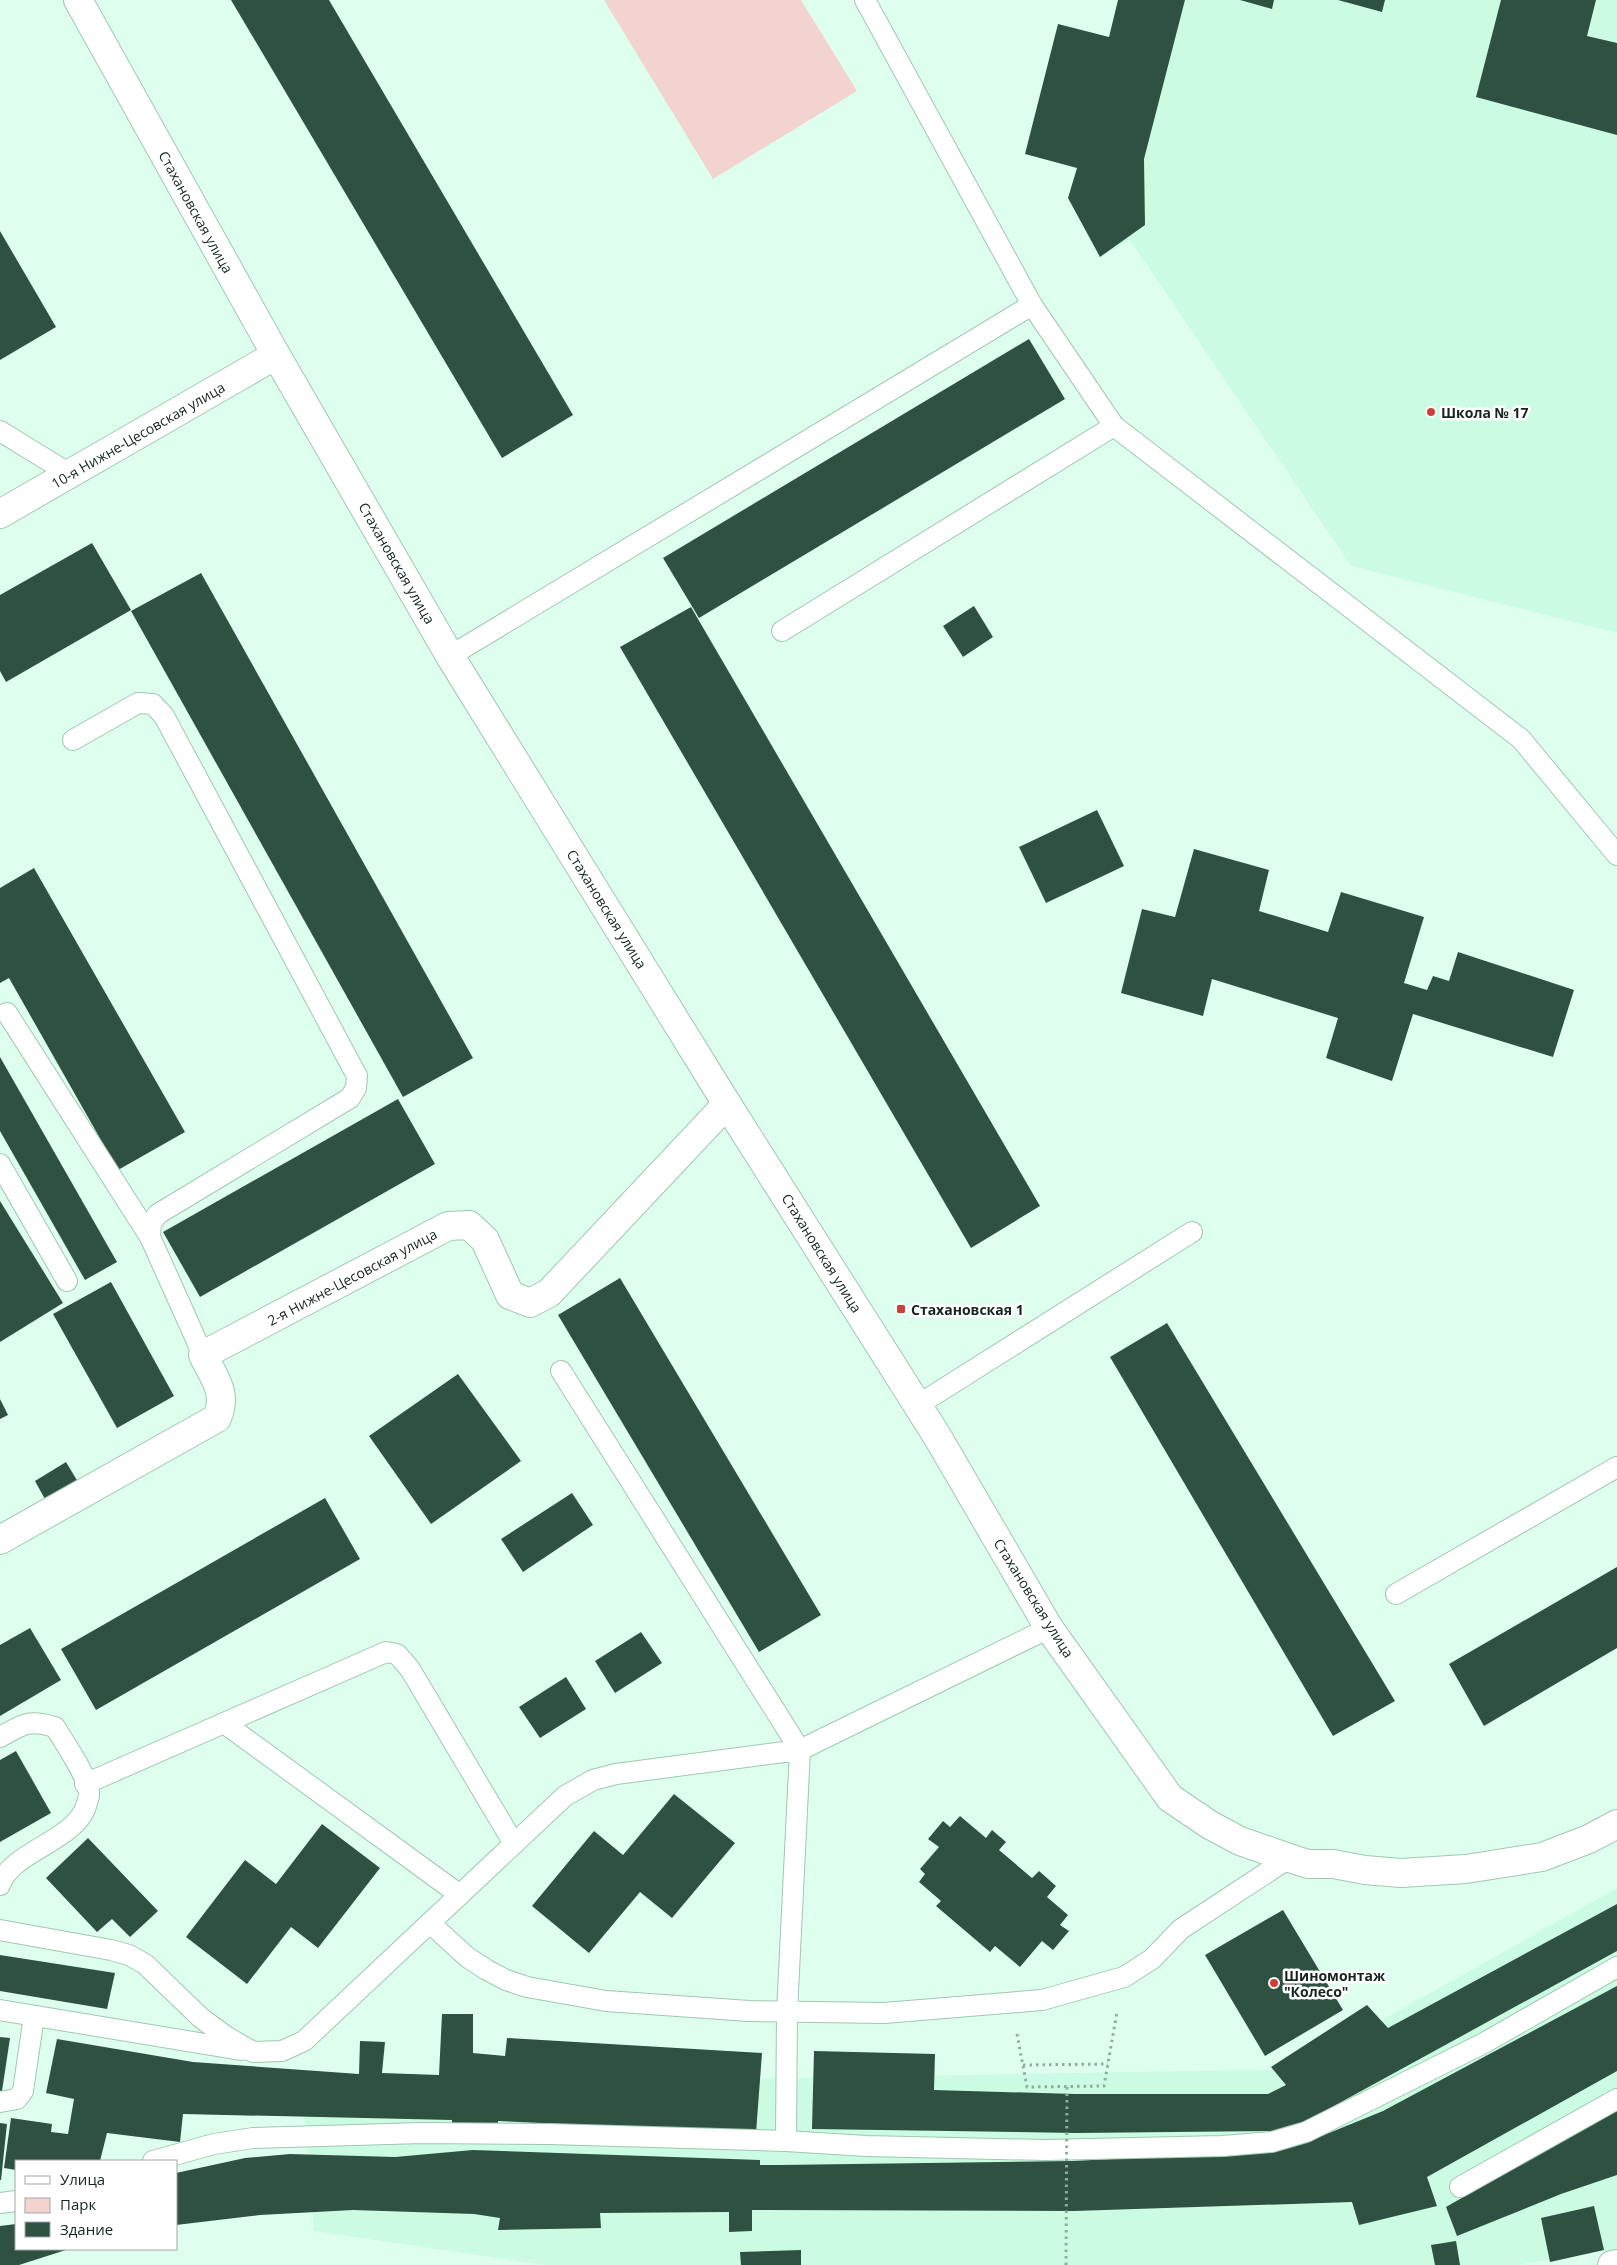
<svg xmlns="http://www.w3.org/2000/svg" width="1617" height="2265" font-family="'Open Sans',sans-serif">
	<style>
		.built { fill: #cbfbe2 }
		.green { fill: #f2d3cf }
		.building { fill: #2e5141 }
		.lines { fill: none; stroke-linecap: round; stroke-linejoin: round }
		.service-casing { stroke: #a0c7b3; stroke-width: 22 }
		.minor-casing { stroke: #a0c7b3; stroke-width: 30 }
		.path { stroke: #91ab9d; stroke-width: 3; stroke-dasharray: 2.5 4; stroke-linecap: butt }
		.service { stroke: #fff; stroke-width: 20 }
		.minor { stroke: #fff; stroke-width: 28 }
		.path-bridge { stroke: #91ab9d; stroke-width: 3; stroke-dasharray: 2.5 4; stroke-linecap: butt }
		.poi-dot { fill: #cd3e39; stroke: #fff; stroke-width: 2 }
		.labels { text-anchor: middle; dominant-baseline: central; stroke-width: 5; stroke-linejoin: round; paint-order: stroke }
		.street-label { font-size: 14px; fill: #16251e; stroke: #fff }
		.poi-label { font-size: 14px; font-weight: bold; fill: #16251e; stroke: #fff; text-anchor: start }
	</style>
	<rect width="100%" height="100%" fill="#dfffee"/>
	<g class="built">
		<path d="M1185 0H1617V633L1351 566 1130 240 1100 257 1145 225 1144 159Z"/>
		<path d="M1617 1888V2249L1516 2265H545L314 2231 302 2087 1295 2069Z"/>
	</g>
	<path class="green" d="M604 0H801L857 91 713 179Z"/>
	<g class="building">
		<path d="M231 0H329L573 415 502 458Z"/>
		<path d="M1118 0H1185L1144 159 1145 225 1100 257 1068 198 1077 168 1025 154 1058 24 1109 37Z"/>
		<path d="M1240 0H1274L1272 9Z"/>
		<path d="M1338 0H1385L1382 12Z"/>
		<path d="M1501 0H1596L1587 36 1617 43V135L1476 97Z"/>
		<path d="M0 231 56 327 0 360Z"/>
		<path d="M1029 339 1065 399 699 618 663 558Z"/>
		<path d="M92 543 131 610 6 682 0 671V595Z"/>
		<path d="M201 573 473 1058 403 1097 131 611Z"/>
		<path d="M974 606 993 637 963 657 943 626Z"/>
		<path d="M691 607 1040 1206 971 1248 620 647Z"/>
		<path d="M1097 810 1124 866 1046 903 1019 847Z"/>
		<path d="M1194 849 1269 870 1259 911 1328 932 1341 892 1424 917 1404 983 1427 990 1433 976 1449 981 1458 952 1574 990 1553 1057 1413 1014 1392 1081 1326 1058 1338 1018 1212 979 1203 1016 1121 993 1142 909 1175 917Z"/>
		<path d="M34 868 185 1132 118 1170 9 978 0 983V888Z"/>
		<path d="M0 1057 117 1262 85 1280 0 1131Z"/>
		<path d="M398 1099 435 1164 200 1297 163 1232Z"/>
		<path d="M0 1201 63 1303 0 1342Z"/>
		<path d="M620 1278 821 1615 759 1652 558 1315Z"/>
		<path d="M111 1282 174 1396 117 1428 53 1314Z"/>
		<path d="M1167 1323 1395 1701 1333 1736 1110 1357Z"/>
		<path d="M458 1374 521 1461 431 1524 369 1436Z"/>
		<path d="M0 1399 8 1415 0 1419Z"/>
		<path d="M66 1462 78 1482 46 1501 35 1481Z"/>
		<path d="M572 1493 593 1525 523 1572 501 1539Z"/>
		<path d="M325 1498 360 1559 96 1710 61 1649Z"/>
		<path d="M1617 1567V1648L1484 1726 1449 1664Z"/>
		<path d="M30 1628 61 1680 0 1716V1645Z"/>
		<path d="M641 1632 662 1663 615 1693 595 1661Z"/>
		<path d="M566 1677 586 1709 540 1738 519 1707Z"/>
		<path d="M16 1751 51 1813 0 1842V1760Z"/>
		<path d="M674 1794 735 1843 672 1918 640 1892 589 1953 532 1906 594 1831 623 1855Z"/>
		<path d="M960 1816 986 1838 992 1830 1006 1842 999 1850 1032 1878 1039 1871 1056 1886 1047 1897 1068 1915 1060 1925 1069 1931 1053 1950 1042 1941 1020 1967 995 1946 990 1952 936 1906 941 1901 919 1882 925 1874 920 1869 939 1847 928 1839 943 1821 950 1827Z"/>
		<path d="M322 1824 380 1868 318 1948 291 1927 247 1984 186 1937 245 1860 276 1884Z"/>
		<path d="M88 1838 158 1911 130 1937 112 1919 97 1932 46 1878Z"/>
		<path d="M1617 1904V1951L1301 2124 1274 2131 1076 2133 812 2129 814 2051 935 2054 934 2090 1075 2094H1268L1286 2085 1271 2067 1367 2005 1388 2028Z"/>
		<path d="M1283 1910 1343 2010 1265 2056 1205 1955Z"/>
		<path d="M0 1955 115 1973 107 2009 0 1991Z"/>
		<path d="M1617 1986V2071L1427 2177 1437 2206 1359 2225 1352 2202 1074 2211 752 2210V2231L729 2232V2212L600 2213 601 2228 498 2230 500 2218 474 2214 353 2210 260 2215 176 2225V2173L245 2158 290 2154 395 2157 473 2150 760 2160V2165H780L1072 2161 1277 2151 1302 2144 1383 2111Z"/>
		<path d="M442 2014H473V2053L505 2056 507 2038 762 2053 756 2133 498 2121V2127L452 2125V2120L183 2114 180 2142 107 2133 100 2161H16V2170L4 2168 11 2118 52 2124 51 2132 68 2134 74 2099 46 2093 57 2039 193 2062 359 2074 360 2041 385 2042 382 2073 439 2075Z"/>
		<path d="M0 2037 10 2038 2 2091H0Z"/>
		<path d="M1617 2109V2175L1561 2194 1457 2236 1446 2207Z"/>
		<path d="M0 2123 7 2124 1 2180H0Z"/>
		<path d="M1594 2206 1604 2250 1550 2262 1541 2218Z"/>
		<path d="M16 2224V2249H69L19 2265H0V2226Z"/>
		<path d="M1456 2241 1460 2265H1435L1431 2245Z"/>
		<path d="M801 2250V2265H741L740 2252Z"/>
	</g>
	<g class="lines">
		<g class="service-casing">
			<g id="service">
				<path d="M1114 426 1521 739 1617 855"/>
				<path d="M0 431 70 474"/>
				<path d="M782 631 1114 426 1032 305"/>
				<path d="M450 656 1032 305 865 0"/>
				<path d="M73 740 138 703 153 704 164 716 357 1076 356 1088 350 1098 158 1214 151 1223 150 1237 203 1355"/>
				<path d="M7 1013 150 1237"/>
				<path d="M0 1164 67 1281"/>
				<path d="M561 1371 800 1750 1049 1628"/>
				<path d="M918 1405 1192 1232"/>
				<path d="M1396 1594 1617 1467"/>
				<path d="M224 1723 460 1895"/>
				<path d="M0 1737C24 1724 28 1719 55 1727 65 1744 86 1773 89 1792 90 1795 88 1799 87 1803 78 1841 12 1850 0 1885"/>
				<path d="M85 1784 386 1652 397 1654 410 1669 514 1844"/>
				<path d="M430 1923 467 1957 487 1970 506 1980 527 1987 606 2001 749 2011 884 2013 1042 2000 1124 1977 1152 1959 1181 1929 1289 1858"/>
				<path d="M0 1930 111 1950 129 1955 145 1964 201 2018 227 2037 253 2052 282 2051 304 2041 565 1796 593 1780 616 1774 800 1750 787 2012 786 2141"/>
				<path d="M0 2010 241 2050"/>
				<path d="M0 2102 17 2099 23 2091 34 2016"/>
				<path d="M153 2161 214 2144 253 2138 422 2133 549 2134 786 2141 866 2146 1045 2150 1223 2146 1272 2142 1306 2132 1484 2043 1617 1967"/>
				<path d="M1460 2187 1617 2099"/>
				<path d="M0 2203 16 2201"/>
			</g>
		</g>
		<g class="minor-casing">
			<g id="minor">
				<path d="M78 0 276 355 450 656 727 1104 937 1436 1049 1628 1170 1798 1210 1825 1240 1841 1289 1858 1308 1864H1333L1365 1870 1401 1873 1466 1869 1542 1857 1589 1839 1617 1824"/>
				<path d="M0 514 276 355"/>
				<path d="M0 1540 217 1418C228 1393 214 1378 203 1355L448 1226 469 1225 485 1240 510 1295 530 1303 549 1293 727 1104"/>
				<path d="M1612 2265 1617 2264"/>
			</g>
		</g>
		<g class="path">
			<path d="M1017 2034 1027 2087 1104 2086 1117 2012"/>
			<path d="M1023 2065 1108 2064"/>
		</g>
		<use href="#service" class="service"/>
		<use href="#minor" class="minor"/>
		<path class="path-bridge" d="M1066 2265 1067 2086"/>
	</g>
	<g class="poi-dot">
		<circle cx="1431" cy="412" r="5"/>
		<rect x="896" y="1304" width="10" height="10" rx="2.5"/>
		<circle cx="1274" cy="1983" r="5"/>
	</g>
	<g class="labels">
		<g class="street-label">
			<text transform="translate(196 212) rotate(61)">Стахановская улица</text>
			<text transform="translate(138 435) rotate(-30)">10-я Нижне-Цесовская улица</text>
			<text transform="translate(397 563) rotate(60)">Стахановская улица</text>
			<text transform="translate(607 909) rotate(58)">Стахановская улица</text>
			<text transform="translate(822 1253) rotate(58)">Стахановская улица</text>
			<text transform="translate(352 1277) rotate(-28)">2-я Нижне-Цесовская улица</text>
			<text transform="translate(1034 1598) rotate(58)">Стахановская улица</text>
		</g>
		<g class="poi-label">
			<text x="1441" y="412">Школа № 17</text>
			<text x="911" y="1309">Стахановская 1</text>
			<text x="1284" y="1975">Шиномонтаж<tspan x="1284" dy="16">"Колесо"</tspan></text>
		</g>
	</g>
	<rect x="15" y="2160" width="162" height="90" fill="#ffffff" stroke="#a2a8a5"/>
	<rect x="25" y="2176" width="25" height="8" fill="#ffffff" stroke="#a2a8a5"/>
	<text x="60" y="2185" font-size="15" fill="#16251e">Улица</text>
	<rect x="25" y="2198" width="25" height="15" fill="#f2d3cf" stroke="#a2a8a5"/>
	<text x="60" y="2210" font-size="15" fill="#16251e">Парк</text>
	<rect x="25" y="2222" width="25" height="15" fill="#2e5141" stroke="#a2a8a5"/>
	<text x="60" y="2235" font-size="15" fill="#16251e">Здание</text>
</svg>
